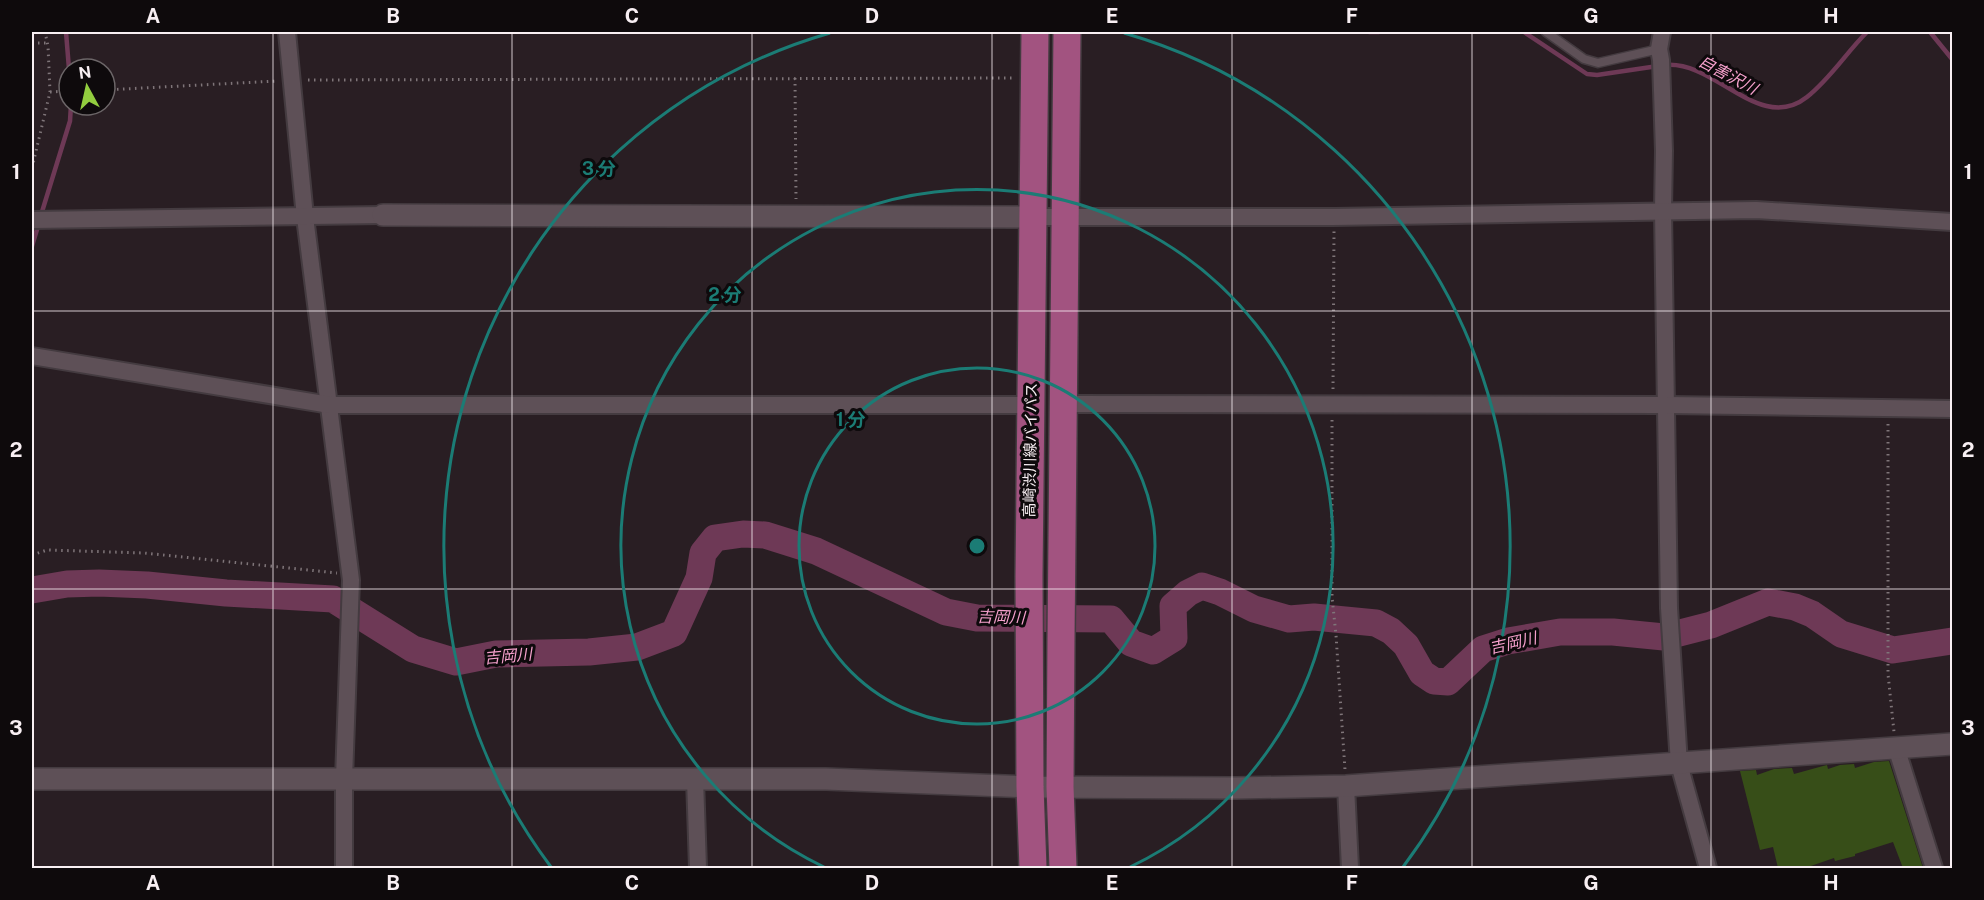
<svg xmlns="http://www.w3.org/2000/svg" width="1984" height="900" font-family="'Public Sans','Noto Sans JP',sans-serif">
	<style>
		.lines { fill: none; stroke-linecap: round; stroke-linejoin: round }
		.stream { stroke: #6e3956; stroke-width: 4.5 }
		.river { stroke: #6e3956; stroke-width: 27 }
		.building { fill: #374e18 }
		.service-casing { stroke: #443b40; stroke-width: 11 }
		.minor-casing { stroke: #443b40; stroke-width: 20 }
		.tertiary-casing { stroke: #443b40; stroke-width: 24 }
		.primary-casing { stroke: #443b40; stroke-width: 30 }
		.path { stroke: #7f7579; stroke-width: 3; stroke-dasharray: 1.5 4.5; stroke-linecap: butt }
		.service { stroke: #5e5057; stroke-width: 8 }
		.minor { stroke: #5e5057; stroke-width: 16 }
		.tertiary { stroke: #5e5057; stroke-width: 21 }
		.primary { stroke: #a25380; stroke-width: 27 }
		.grid { fill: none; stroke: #f8eff3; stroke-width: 1.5; stroke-opacity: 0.55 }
		.ring { fill: none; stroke: #1b7c75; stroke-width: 3 }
		.labels { text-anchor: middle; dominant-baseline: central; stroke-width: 6; stroke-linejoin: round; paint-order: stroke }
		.street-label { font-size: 15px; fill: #f8eff3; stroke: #0e0a0c }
		.water-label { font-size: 16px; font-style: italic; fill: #f5a0cc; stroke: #0e0a0c }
		.centre { fill: #1b7c75; stroke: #0e0a0c; stroke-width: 3 }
		.ring-label { font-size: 18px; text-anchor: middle; font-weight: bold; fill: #1b7c75; stroke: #0e0a0c; stroke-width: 6; stroke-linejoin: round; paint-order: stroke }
		.neatline { fill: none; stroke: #f8eff3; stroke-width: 2 }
		.grid-label { font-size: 20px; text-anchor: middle; font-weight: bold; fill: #f8eff3 }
	</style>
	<rect width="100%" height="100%" fill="#291e23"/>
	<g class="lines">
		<g class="stream">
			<path d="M66 32 69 69"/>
			<path d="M1369 32H1379"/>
			<path d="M1524 32 1587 74 1597 75 1658 66"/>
			<path d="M1930 32 1952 59"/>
			<path d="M1666 65C1716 61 1760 134 1807 97 1830 79 1846 53 1867 32"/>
			<path d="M41 215 70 121 71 105"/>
			<path d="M32 246 39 223"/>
		</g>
		<path class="river" d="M32 590 67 584 99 583 147 585 226 593 333 599 413 649 456 662 496 654 589 652 637 647 674 633 699 578 703 553 715 538 743 534 765 535 816 551 946 612 977 618 1111 619 1131 643 1153 651 1174 638 1173 606 1188 593 1202 586 1220 592 1254 609 1289 619 1314 617 1376 623 1391 631 1406 645 1422 673 1434 681 1448 682 1483 649 1508 641 1560 632H1613L1664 637 1711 625 1768 602 1795 607 1812 614 1841 634 1893 650 1952 641"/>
	</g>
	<path class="building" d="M1889 761 1923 868H1903L1893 842 1855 854V856L1835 861 1834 858 1805 868H1778L1773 847 1760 850 1740 771 1756 770 1757 775 1774 769 1792 768 1794 774 1823 766 1827 765 1828 769 1840 765 1854 764 1855 768 1874 762Z"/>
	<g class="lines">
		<g class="service-casing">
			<path id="service" d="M1546 32 1584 59 1598 63 1659 49"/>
		</g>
		<g class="minor-casing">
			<g id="minor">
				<path d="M287 32 305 217 351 580 344 779V868"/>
				<path d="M1662 32 1659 49 1661 60 1664 151 1663 210 1669 608 1679 764 1708 868"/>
				<path d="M1033 217H1334L1756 210 1952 222"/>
				<path d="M32 220 383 215"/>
				<path d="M32 356 330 405H1031"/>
				<path d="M1063 404 1667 405 1952 409"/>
				<path d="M1896 747 1934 868"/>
				<path d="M695 779 698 868"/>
				<path d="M1346 786 1350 868"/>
			</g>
		</g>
		<g class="tertiary-casing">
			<g id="tertiary">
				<path d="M383 215 1033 217"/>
				<path d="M32 779H826L1030 787 1236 788 1346 786 1952 744"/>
			</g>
		</g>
		<g class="primary-casing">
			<g id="primary">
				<path d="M1033 868 1030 787 1029 576 1035 32"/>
				<path d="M1063 868 1060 787 1061 639 1067 32"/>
			</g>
		</g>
		<g class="path">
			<path d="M32 43H48"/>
			<path d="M795 78 796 199"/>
			<path d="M308 80 1015 78"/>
			<path d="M105 90 277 81"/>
			<path d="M50 92 69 91"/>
			<path d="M32 168 50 92 48 46 45 32"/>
			<path d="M1333 389 1334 231"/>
			<path d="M1332 420V597L1336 635 1345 770"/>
			<path d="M1888 424V674L1894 732"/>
			<path d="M32 555 47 550 144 553 337 573"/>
		</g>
		<use href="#service" class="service"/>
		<use href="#minor" class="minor"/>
		<use href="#tertiary" class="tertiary"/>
		<use href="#primary" class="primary"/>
	</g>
	<path class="grid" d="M273 32V868M512 32V868M752 32V868M992 32V868M1232 32V868M1472 32V868M1711 32V868M32 311H1952M32 589H1952"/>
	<g class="ring">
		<circle cx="977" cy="546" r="178"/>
		<path d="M824 867A356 356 0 1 1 1130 867"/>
		<path d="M551 867A534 534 0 0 1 830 33M1124 33A534 534 0 0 1 1403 867"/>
	</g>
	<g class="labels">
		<g class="street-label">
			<text transform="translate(1030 450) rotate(-89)">高崎渋川線バイパス</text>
		</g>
		<g class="water-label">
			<text transform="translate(1728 75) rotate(28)">自害沢川</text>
			<text transform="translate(1001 617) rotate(2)">吉岡川</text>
			<text transform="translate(1513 643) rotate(-13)">吉岡川</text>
			<text transform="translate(508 656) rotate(-5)">吉岡川</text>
		</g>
	</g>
	<circle cx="977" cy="546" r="9" class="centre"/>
	<g class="ring-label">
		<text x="599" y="175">3 分</text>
		<text x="725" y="301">2 分</text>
		<text x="851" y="426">1 分</text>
	</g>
	<rect width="1984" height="900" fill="none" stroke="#0e0a0c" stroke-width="66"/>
	<g transform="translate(87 87) rotate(352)"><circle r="28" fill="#0e0a0c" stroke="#6c6668" stroke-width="1.5"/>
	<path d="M0-4.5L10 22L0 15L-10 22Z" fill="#92cd3f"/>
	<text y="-9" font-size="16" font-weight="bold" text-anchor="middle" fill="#f8eff3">N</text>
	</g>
	<rect x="33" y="33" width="1918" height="834" class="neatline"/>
	<g class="grid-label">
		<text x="153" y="23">A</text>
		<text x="393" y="23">B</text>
		<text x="632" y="23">C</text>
		<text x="872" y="23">D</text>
		<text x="1112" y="23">E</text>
		<text x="1352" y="23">F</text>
		<text x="1591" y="23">G</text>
		<text x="1831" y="23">H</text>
		<text x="16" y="179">1</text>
		<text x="1968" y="179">1</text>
		<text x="16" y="457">2</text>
		<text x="1968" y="457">2</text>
		<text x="16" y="735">3</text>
		<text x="1968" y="735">3</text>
		<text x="153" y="890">A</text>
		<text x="393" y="890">B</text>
		<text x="632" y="890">C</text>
		<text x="872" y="890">D</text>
		<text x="1112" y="890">E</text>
		<text x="1352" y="890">F</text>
		<text x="1591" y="890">G</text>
		<text x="1831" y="890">H</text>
	</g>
</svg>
